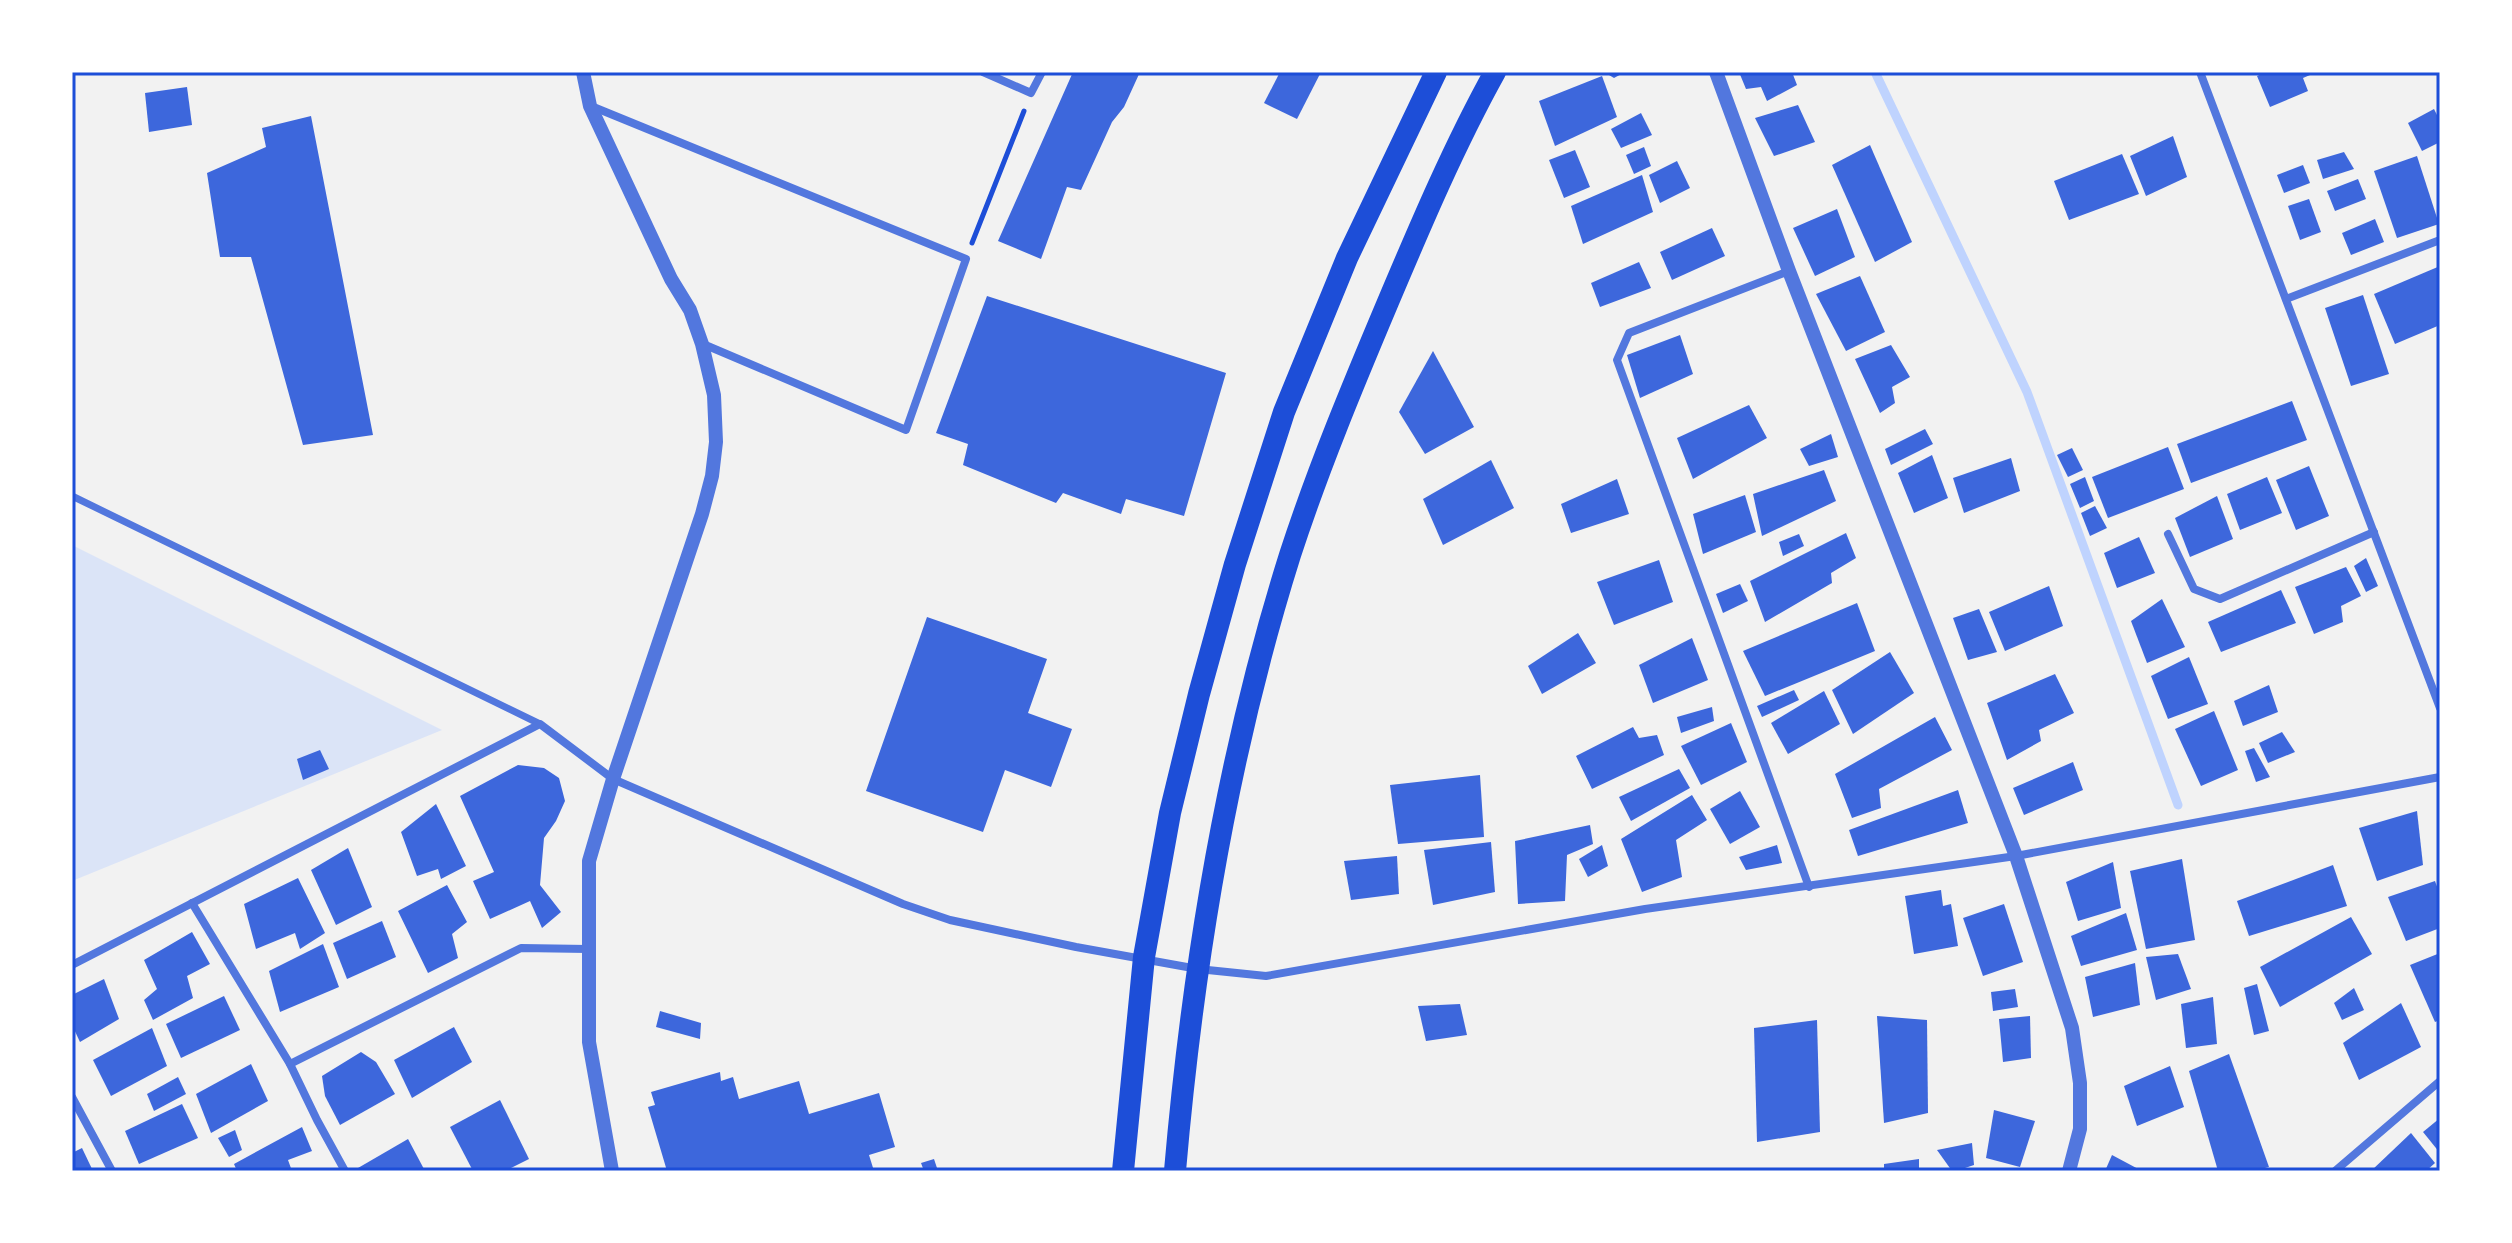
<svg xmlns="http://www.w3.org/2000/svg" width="2512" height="1243" font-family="'Fira Sans Condensed',sans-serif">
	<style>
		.green { fill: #dbe4f7 }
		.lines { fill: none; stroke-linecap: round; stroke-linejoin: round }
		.stream { stroke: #bfd3fe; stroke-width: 9 }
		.building { fill: #3d67dc }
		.path { stroke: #1d4ed8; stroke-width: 5 }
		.pedestrian { stroke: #5277de; stroke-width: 7 }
		.minor { stroke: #5277de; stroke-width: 8 }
		.tertiary { stroke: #5277de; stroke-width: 14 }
		.trunk { stroke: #1d4ed8; stroke-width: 22 }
		.neatline { fill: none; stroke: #1d4ed8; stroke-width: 3 }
	</style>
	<rect width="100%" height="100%" fill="#f2f2f2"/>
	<path class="green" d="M72 545 442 730 72 881Z"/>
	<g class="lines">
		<path class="stream" d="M1875 72 2027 392 2178 805"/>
	</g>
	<g class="building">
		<path d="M1073 72H1140L1124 107 1112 122 1081 190 1067 187 1041 259 998 241Z"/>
		<path d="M1280 72H1321L1297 119 1264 103Z"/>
		<path d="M1604 72H1625L1614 78Z"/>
		<path d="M1739 72H1792L1797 85 1767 101 1761 87 1746 89Z"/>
		<path d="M2266 72H2317L2303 78 2308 91 2270 107 2257 76Z"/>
		<path d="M1602 76 1617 117 1555 146 1539 101Z"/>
		<path d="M187 87 192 125 149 132 145 93Z"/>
		<path d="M1798 105 1815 142 1774 156 1755 118Z"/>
		<path d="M2434 109 2440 121V142L2422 151 2408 123Z"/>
		<path d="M1641 113 1652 135 1621 148 1611 129Z"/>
		<path d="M311 116 373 435 303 445 251 257H220L207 173 266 147 262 128Z"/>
		<path d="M2173 136 2187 177 2146 196 2130 156Z"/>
		<path d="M1870 145 1912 242 1875 262 1832 165Z"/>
		<path d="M1644 147 1651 166 1634 174 1626 155Z"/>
		<path d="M1575 150 1590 187 1564 198 1549 160Z"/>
		<path d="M2344 152 2354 169 2323 179 2317 160Z"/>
		<path d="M2122 154 2139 194 2069 220 2054 181Z"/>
		<path d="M2417 156 2439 224 2397 238 2374 171Z"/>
		<path d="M1677 161 1690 188 1660 203 1649 175Z"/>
		<path d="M2303 165 2310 183 2284 193 2277 175Z"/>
		<path d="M1642 175 1653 212 1583 244 1571 206Z"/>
		<path d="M2358 179 2366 199 2335 211 2327 191Z"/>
		<path d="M2309 199 2321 232 2300 240 2288 206Z"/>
		<path d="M1837 209 1855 257 1815 276 1793 228Z"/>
		<path d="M2375 219 2384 242 2351 255 2342 233Z"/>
		<path d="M1712 228 1725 256 1672 280 1660 252Z"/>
		<path d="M1639 262 1651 288 1600 307 1591 283Z"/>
		<path d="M2440 266V325L2395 344 2374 294Z"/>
		<path d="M1860 276 1885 332 1846 351 1816 294Z"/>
		<path d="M2363 295 2389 374 2351 386 2325 308Z"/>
		<path d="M987 296 1226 373 1184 516 1126 499 1121 514 1063 493 1056 503 963 465 968 444 936 433Z"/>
		<path d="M1680 335 1693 374 1640 398 1627 355Z"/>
		<path d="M1891 345 1910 377 1892 387 1895 403 1880 413 1855 359Z"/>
		<path d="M1433 351 1474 427 1425 454 1399 412Z"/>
		<path d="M2292 401 2307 440 2191 483 2177 444Z"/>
		<path d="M1749 405 1767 438 1693 479 1677 438Z"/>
		<path d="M1925 429 1933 444 1891 465 1885 449Z"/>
		<path d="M1831 434 1838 457 1809 466 1800 449Z"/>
		<path d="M2168 447 2184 489 2108 518 2092 477Z"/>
		<path d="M2072 448 2083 470 2068 477 2057 455Z"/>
		<path d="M1932 455 1948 498 1914 513 1898 473Z"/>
		<path d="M2011 458 2020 491 1964 513 1953 478Z"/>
		<path d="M1491 460 1514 508 1443 545 1423 499Z"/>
		<path d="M2309 466 2329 516 2296 530 2276 480Z"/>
		<path d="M1824 470 1836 501 1762 536 1753 494Z"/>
		<path d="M2085 477 2094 501 2080 508 2070 484Z"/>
		<path d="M2267 477 2282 513 2240 530 2227 494Z"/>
		<path d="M1617 479 1629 514 1571 533 1561 504Z"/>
		<path d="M1745 495 1756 532 1703 554 1693 514Z"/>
		<path d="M2217 496 2233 539 2190 557 2175 518Z"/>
		<path d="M2095 506 2107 528 2090 536 2081 513Z"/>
		<path d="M1846 533 1856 558 1831 573 1832 583 1765 622 1750 581Z"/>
		<path d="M1799 534 1804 546 1783 556 1779 542Z"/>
		<path d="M2139 537 2155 573 2117 588 2104 553Z"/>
		<path d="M2366 558 2378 586 2366 592 2354 566Z"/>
		<path d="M1659 560 1673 602 1614 625 1597 582Z"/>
		<path d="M2346 567 2361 596 2341 606 2343 622 2314 634 2295 587Z"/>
		<path d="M1740 584 1748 601 1723 613 1716 594Z"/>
		<path d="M2049 586 2063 626 2005 651 1989 612Z"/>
		<path d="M2281 590 2296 623 2221 652 2208 622Z"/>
		<path d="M2162 599 2185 647 2147 663 2131 621Z"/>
		<path d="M1857 603 1875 651 1765 696 1743 651Z"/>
		<path d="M1979 609 1997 652 1968 660 1953 618Z"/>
		<path d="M927 617 1047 659 1028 713 1072 729 1051 787 1005 770 983 832 866 791Z"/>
		<path d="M1578 633 1596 663 1542 694 1528 666Z"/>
		<path d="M1692 638 1708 680 1653 703 1639 665Z"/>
		<path d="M1890 652 1914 693 1853 734 1832 690Z"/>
		<path d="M2189 657 2208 704 2168 719 2151 676Z"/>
		<path d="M2055 674 2074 713 2039 730 2041 741 2007 760 1987 703Z"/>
		<path d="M2269 685 2278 712 2243 726 2234 701Z"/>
		<path d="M1794 690 1799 700 1762 717 1757 706Z"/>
		<path d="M1824 691 1840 724 1788 754 1771 723Z"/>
		<path d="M1712 707 1714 721 1681 733 1677 717Z"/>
		<path d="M2214 711 2238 770 2201 786 2175 729Z"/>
		<path d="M1935 717 1952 750 1879 789 1881 808 1852 818 1835 774Z"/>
		<path d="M1731 723 1747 762 1701 785 1681 746Z"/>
		<path d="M1633 727 1639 738 1657 735 1664 755 1592 789 1576 756Z"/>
		<path d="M2282 732 2295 752 2268 763 2259 743Z"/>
		<path d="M2254 748 2270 777 2256 782 2245 751Z"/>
		<path d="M320 750 329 769 303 780 297 759Z"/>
		<path d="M2073 762 2083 790 2024 815 2013 788Z"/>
		<path d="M518 765 544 768 559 778 565 801 556 821 544 838 540 885 561 912 542 928 530 901 490 919 473 881 494 872 460 796Z"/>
		<path d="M1679 769 1690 788 1631 821 1619 797Z"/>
		<path d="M1480 775 1484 837 1398 844 1390 785Z"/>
		<path d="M1958 790 1968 823 1858 856 1849 830Z"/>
		<path d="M1740 791 1760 827 1730 844 1710 809Z"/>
		<path d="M1692 795 1707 820 1676 840 1682 877 1642 892 1621 839Z"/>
		<path d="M436 804 466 866 441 879 438 869 417 876 401 832Z"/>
		<path d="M2417 811 2423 865 2377 881 2359 828Z"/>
		<path d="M1590 825 1593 844 1567 855 1565 901 1518 904 1515 841Z"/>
		<path d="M1491 842 1495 892 1433 905 1424 850Z"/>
		<path d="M1602 845 1608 866 1588 877 1579 859Z"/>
		<path d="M1777 845 1782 863 1746 870 1739 857Z"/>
		<path d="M348 848 372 907 336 925 311 870Z"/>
		<path d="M1397 856 1399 894 1351 900 1344 861Z"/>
		<path d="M2182 859 2195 940 2146 949 2130 871Z"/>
		<path d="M2113 862 2121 908 2078 921 2066 882Z"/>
		<path d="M2333 865 2347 906 2249 936 2237 901Z"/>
		<path d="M298 878 325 933 300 949 295 933 256 949 244 904Z"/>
		<path d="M2435 881 2440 895V928L2406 941 2388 897Z"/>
		<path d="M447 885 467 922 452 934 458 958 428 973 398 911Z"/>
		<path d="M1941 890 1943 906 1951 904 1958 946 1914 954 1905 896Z"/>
		<path d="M2004 904 2023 962 1983 976 1963 918Z"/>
		<path d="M2126 913 2137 950 2081 966 2071 936Z"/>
		<path d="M2351 917 2372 954 2280 1007 2260 967Z"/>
		<path d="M382 921 396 957 347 979 333 943Z"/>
		<path d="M192 932 210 964 187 976 193 998 153 1020 144 1000 157 989 144 960Z"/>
		<path d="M323 944 339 987 280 1012 269 971Z"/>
		<path d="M2440 953V1020L2435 1022 2410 965Z"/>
		<path d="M2178 954 2191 989 2156 1000 2146 957Z"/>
		<path d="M2135 963 2140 1005 2093 1017 2085 977Z"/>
		<path d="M104 979 119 1019 80 1042 72 1025V995Z"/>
		<path d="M2257 984 2269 1031 2254 1035 2244 988Z"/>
		<path d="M2354 988 2364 1010 2342 1020 2334 1003Z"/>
		<path d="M2015 989 2018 1007 1993 1011 1991 992Z"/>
		<path d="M224 996 240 1030 181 1058 166 1024Z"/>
		<path d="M2213 997 2217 1044 2186 1048 2181 1004Z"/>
		<path d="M2401 1003 2421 1047 2359 1080 2343 1043Z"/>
		<path d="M1460 1004 1467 1035 1426 1041 1418 1006Z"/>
		<path d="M660 1011 701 1023 700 1039 656 1027Z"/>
		<path d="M1877 1016 1927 1020 1928 1113 1884 1123Z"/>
		<path d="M2030 1016 2031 1058 2003 1062 1999 1019Z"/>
		<path d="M1817 1020 1820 1132 1757 1142 1754 1028Z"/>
		<path d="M454 1027 472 1062 412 1098 394 1060Z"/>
		<path d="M152 1028 167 1066 111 1096 93 1060Z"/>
		<path d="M361 1052 376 1062 395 1094 340 1125 325 1096 322 1076Z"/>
		<path d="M2229 1054 2269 1167 2253 1171H2218L2189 1071Z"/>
		<path d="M251 1064 268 1101 211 1133 196 1094Z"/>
		<path d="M2170 1066 2184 1107 2137 1126 2124 1086Z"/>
		<path d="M720 1072 721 1081 733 1077 739 1099 799 1081 809 1114 879 1093 895 1147 869 1155 874 1171H667L648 1107 655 1105 651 1092Z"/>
		<path d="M178 1077 186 1094 154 1111 147 1094Z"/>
		<path d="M500 1100 529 1159 505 1171H473L450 1127Z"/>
		<path d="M182 1104 198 1138 139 1164 125 1131Z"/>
		<path d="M1994 1110 2035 1121 2020 1167 1986 1158Z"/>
		<path d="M2440 1118V1153L2423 1132Z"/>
		<path d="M302 1127 312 1151 288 1160 292 1171H237L234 1164Z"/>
		<path d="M235 1130 242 1150 229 1157 218 1138Z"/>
		<path d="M2411 1133 2435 1163 2426 1171H2371Z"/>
		<path d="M408 1139 425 1171H359L358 1168Z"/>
		<path d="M1972 1143 1974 1165 1956 1171H1952L1937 1150Z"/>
		<path d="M82 1148 93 1171H72V1153Z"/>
		<path d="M2112 1155 2142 1171H2105Z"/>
		<path d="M934 1159 938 1171H924L921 1163Z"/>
		<path d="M1919 1159V1171H1884V1164Z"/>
	</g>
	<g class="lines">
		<path class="path" d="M972 243 1024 111"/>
		<path class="pedestrian" d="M72 496 540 724"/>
		<g class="minor">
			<path d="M983 72 1031 93 1042 72"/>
			<path d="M2200 72 2440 708"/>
			<path d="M591 106 966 259 906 430 703 344"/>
			<path d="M1789 271 1629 333 1617 360 1809 887"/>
			<path d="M2286 299 2440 240"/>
			<path d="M2168 534 2194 589 2220 599 2374 532"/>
			<path d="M192 903 290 1064 317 1120 345 1171"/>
			<path d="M72 965 540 724 613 779 903 904 950 920 1076 947 1198 969 1266 976 1645 909 2016 856 2440 777"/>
			<path d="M290 1064 521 948 588 949"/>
			<path d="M72 1097 112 1171"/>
			<path d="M2335 1171 2440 1081"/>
		</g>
		<g class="tertiary">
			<path d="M583 72 590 106 671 279 690 310 702 344 714 395 716 442 712 476 702 514 613 779 589 861V1042L612 1171"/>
			<path d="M1716 72 1789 271 2016 856 2072 1028 2080 1083V1129L2069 1171"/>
		</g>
		<g class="trunk">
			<path d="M1123 1171 1144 957 1170 813 1199 694 1235 564 1284 412 1347 258 1436 72"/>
			<path d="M1175 1171C1193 962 1227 755 1290 555 1318 469 1353 385 1388 302 1421 224 1454 146 1495 72"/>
		</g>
	</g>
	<rect width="2512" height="1243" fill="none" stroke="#ffffff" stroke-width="148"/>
	<rect x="74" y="74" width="2364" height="1095" class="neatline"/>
</svg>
